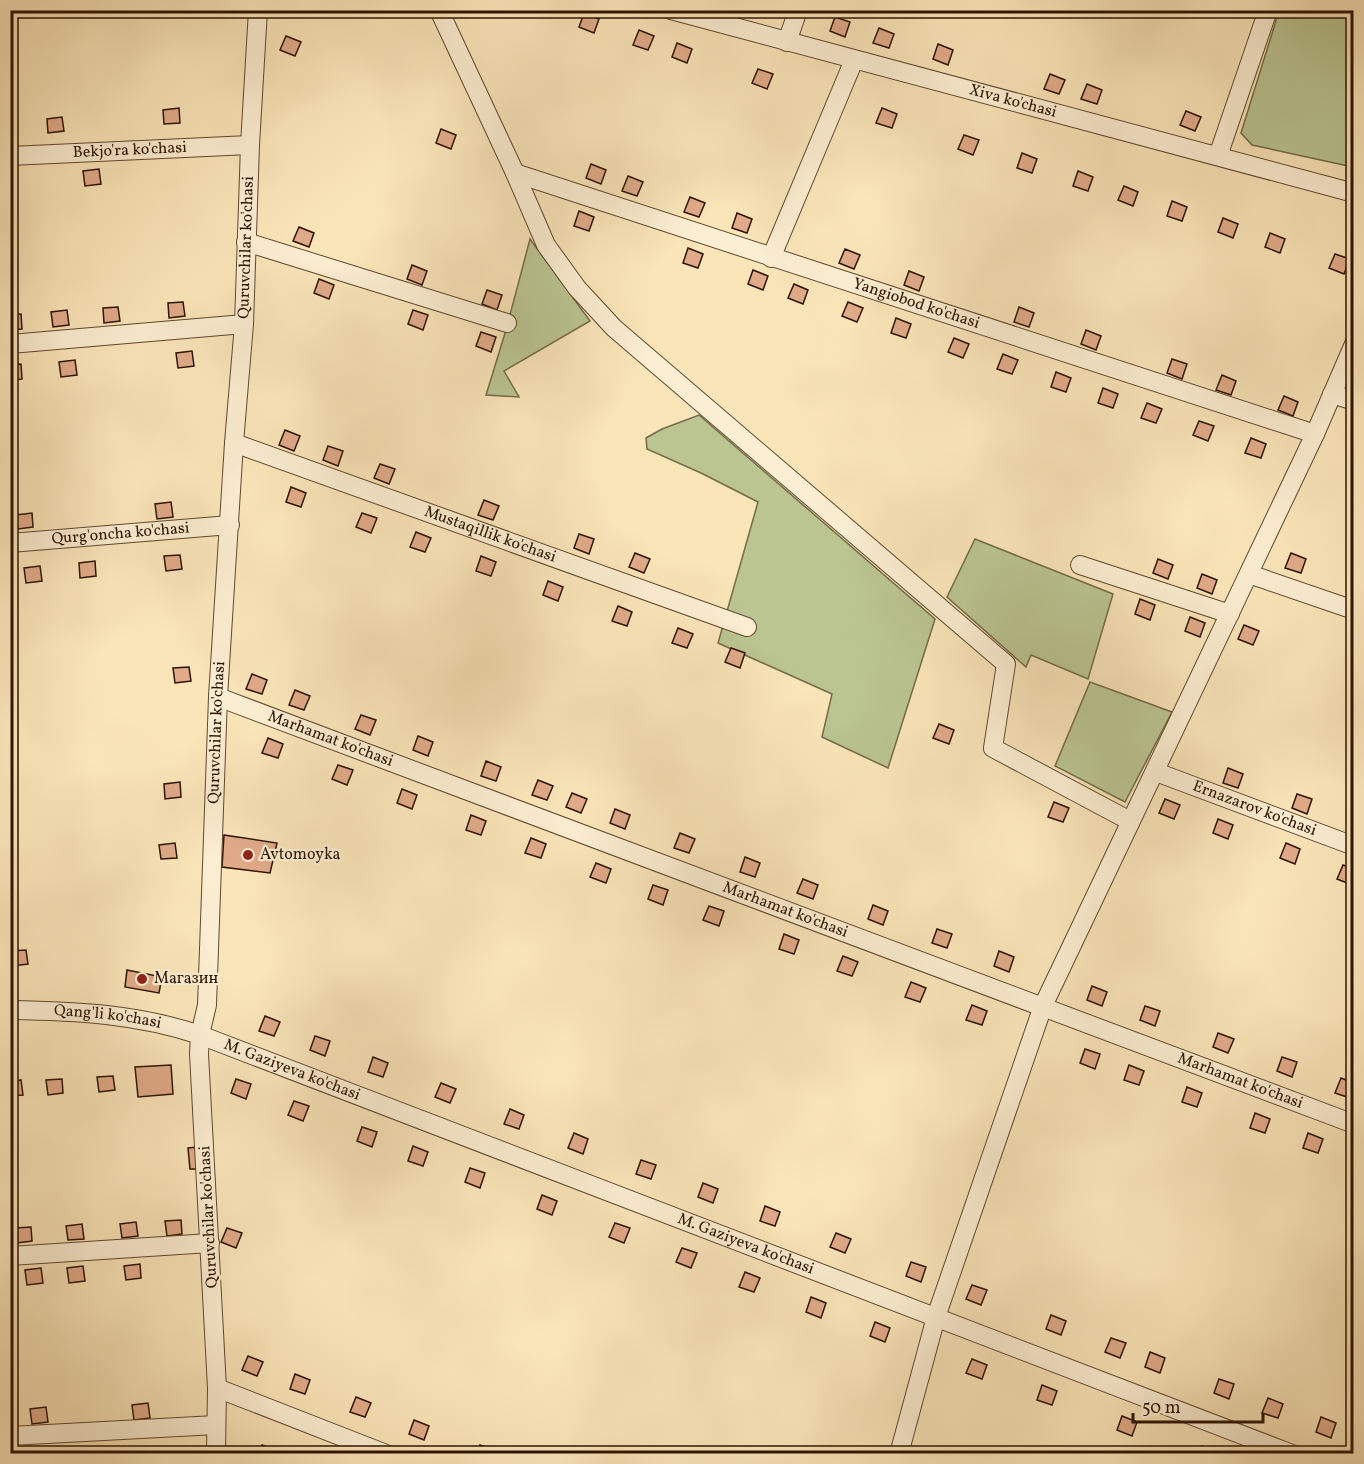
<svg xmlns="http://www.w3.org/2000/svg" width="1364" height="1464" font-family="Vollkorn,serif">
	<style>
		.green { fill: #bac592; stroke: #746c49; stroke-width: 1.5 }
		.building { fill: #e1ab89; stroke: #2d1400; stroke-width: 1.5 }
		.lines { fill: none; stroke-linecap: round; stroke-linejoin: round }
		.minor-casing { stroke: #60482e; stroke-width: 20 }
		.minor { stroke: #fceed2; stroke-width: 18 }
		.poi-dot { fill: #8f2418; stroke: #fceed2; stroke-width: 2 }
		.labels { text-anchor: middle; dominant-baseline: central; stroke-width: 4.5; stroke-linejoin: round; paint-order: stroke }
		.street-label { font-size: 16px; fill: #2d1400; stroke: #fceed2 }
		.poi-label { font-size: 16px; fill: #2d1400; stroke: #fceed2; text-anchor: start }
	</style>
	<rect width="100%" height="100%" fill="#fae5b9"/>
	<filter id="stains"><feTurbulence type="fractalNoise" baseFrequency=".00333" numOctaves="4"/><feColorMatrix values="0 0 0 0 .2 0 0 0 0 .09 0 0 0 0 .02 0 0 0 .5 -.17"/></filter>
	<radialGradient id="worn" r=".72"><stop offset=".6" stop-color="#630" stop-opacity="0"/><stop offset="1" stop-color="#630" stop-opacity=".3"/></radialGradient>
	<g class="green">
		<path d="M1279 11H1353V167L1252 145 1241 133Z"/>
		<path d="M530 239 590 321 504 371 519 397 486 395 506 330Z"/>
		<path d="M699 415 935 619 888 768 822 737 832 694 718 643 758 502 701 473 647 449 646 438 662 429Z"/>
		<path d="M975 539 1113 594 1088 679 1031 655 1026 667 947 597Z"/>
		<path d="M1090 682 1172 712 1125 802 1055 766Z"/>
	</g>
	<g class="building">
		<path d="M584 13 599 19 594 33 579 27Z"/>
		<path d="M835 17 850 22 845 37 830 31Z"/>
		<path d="M879 28 894 34 889 48 873 43Z"/>
		<path d="M639 30 654 36 648 50 633 45Z"/>
		<path d="M286 36 301 42 295 56 280 50Z"/>
		<path d="M677 43 692 49 687 63 672 57Z"/>
		<path d="M938 44 953 50 948 65 933 59Z"/>
		<path d="M758 69 773 74 767 89 752 83Z"/>
		<path d="M1050 74 1065 80 1059 94 1044 89Z"/>
		<path d="M1087 84 1102 90 1097 104 1081 99Z"/>
		<path d="M179 108 180 123 164 124 163 110Z"/>
		<path d="M882 108 897 114 892 128 876 123Z"/>
		<path d="M1186 111 1201 117 1195 131 1180 125Z"/>
		<path d="M62 117 64 131 48 133 47 119Z"/>
		<path d="M441 129 456 135 451 149 436 143Z"/>
		<path d="M964 135 979 140 973 155 958 149Z"/>
		<path d="M1022 153 1037 159 1032 173 1017 168Z"/>
		<path d="M591 164 606 170 601 184 586 178Z"/>
		<path d="M99 169 101 184 85 186 83 171Z"/>
		<path d="M1078 171 1093 177 1088 191 1073 186Z"/>
		<path d="M628 176 643 182 637 196 622 191Z"/>
		<path d="M1124 186 1138 192 1133 206 1118 200Z"/>
		<path d="M690 197 705 203 699 217 684 212Z"/>
		<path d="M1172 201 1187 207 1182 221 1167 216Z"/>
		<path d="M579 211 594 217 589 231 574 226Z"/>
		<path d="M737 213 752 219 747 233 732 228Z"/>
		<path d="M1223 218 1238 224 1233 238 1218 232Z"/>
		<path d="M299 227 314 233 309 247 293 241Z"/>
		<path d="M1270 233 1285 239 1280 253 1265 247Z"/>
		<path d="M688 248 703 254 698 268 683 263Z"/>
		<path d="M845 249 860 255 854 269 839 263Z"/>
		<path d="M1335 254 1350 259 1344 274 1329 268Z"/>
		<path d="M412 265 427 271 422 285 407 279Z"/>
		<path d="M753 270 768 276 763 290 748 284Z"/>
		<path d="M909 271 924 277 919 291 904 285Z"/>
		<path d="M319 279 334 285 329 299 314 293Z"/>
		<path d="M794 284 808 290 803 304 788 298Z"/>
		<path d="M487 290 502 295 497 310 482 304Z"/>
		<path d="M183 302 185 316 169 318 168 303Z"/>
		<path d="M848 302 863 308 857 322 842 316Z"/>
		<path d="M118 307 120 321 104 323 103 308Z"/>
		<path d="M1019 307 1034 313 1029 327 1014 322Z"/>
		<path d="M67 310 69 325 53 327 51 312Z"/>
		<path d="M413 310 428 315 423 330 408 324Z"/>
		<path d="M21 314 22 329 10 330V315Z"/>
		<path d="M896 318 911 324 906 338 891 333Z"/>
		<path d="M1086 330 1101 336 1096 350 1081 344Z"/>
		<path d="M481 332 496 337 491 352 476 346Z"/>
		<path d="M954 338 969 344 963 358 948 352Z"/>
		<path d="M192 351 194 366 178 368 176 353Z"/>
		<path d="M1003 354 1018 360 1012 374 997 369Z"/>
		<path d="M1172 359 1187 364 1182 379 1167 373Z"/>
		<path d="M75 360 77 375 61 377 59 362Z"/>
		<path d="M21 364 22 379 10 380V365Z"/>
		<path d="M1056 372 1071 378 1066 392 1051 387Z"/>
		<path d="M1222 375 1236 381 1231 395 1216 390Z"/>
		<path d="M1103 388 1118 394 1113 408 1098 403Z"/>
		<path d="M1284 396 1298 402 1293 416 1278 410Z"/>
		<path d="M1147 403 1162 409 1156 423 1141 418Z"/>
		<path d="M1199 421 1214 426 1208 441 1193 435Z"/>
		<path d="M285 430 300 436 294 451 279 445Z"/>
		<path d="M1251 438 1266 444 1261 458 1245 453Z"/>
		<path d="M328 446 343 451 338 466 323 460Z"/>
		<path d="M380 464 395 469 389 484 374 478Z"/>
		<path d="M291 487 306 493 301 507 286 502Z"/>
		<path d="M484 500 499 506 493 520 478 515Z"/>
		<path d="M171 502 173 517 157 519 155 504Z"/>
		<path d="M32 513 33 527 18 529 16 515Z"/>
		<path d="M362 513 377 518 371 533 356 527Z"/>
		<path d="M416 532 431 538 425 552 410 547Z"/>
		<path d="M579 534 594 539 589 554 574 548Z"/>
		<path d="M635 553 650 559 644 573 629 567Z"/>
		<path d="M1291 553 1306 559 1301 573 1285 568Z"/>
		<path d="M180 555 182 569 166 571 164 556Z"/>
		<path d="M481 556 496 562 491 576 476 571Z"/>
		<path d="M1158 559 1173 565 1168 579 1153 573Z"/>
		<path d="M95 561 96 576 80 578 79 563Z"/>
		<path d="M40 566 42 581 26 583 24 568Z"/>
		<path d="M1202 574 1217 580 1212 594 1197 588Z"/>
		<path d="M548 581 563 587 558 601 543 595Z"/>
		<path d="M1140 599 1155 605 1150 620 1135 614Z"/>
		<path d="M618 606 632 612 627 626 612 621Z"/>
		<path d="M1190 617 1205 623 1200 637 1185 631Z"/>
		<path d="M1244 625 1259 631 1253 645 1238 639Z"/>
		<path d="M678 628 693 634 687 648 672 643Z"/>
		<path d="M731 648 745 653 740 668 725 662Z"/>
		<path d="M189 667 191 681 175 683 173 668Z"/>
		<path d="M252 674 267 680 262 694 246 689Z"/>
		<path d="M295 690 310 696 304 710 289 705Z"/>
		<path d="M361 715 376 720 370 735 355 729Z"/>
		<path d="M939 724 954 730 949 744 933 738Z"/>
		<path d="M418 736 433 742 428 756 413 750Z"/>
		<path d="M268 738 283 744 278 758 262 753Z"/>
		<path d="M486 761 501 767 496 781 481 776Z"/>
		<path d="M338 765 353 770 347 785 332 779Z"/>
		<path d="M1228 768 1243 774 1238 788 1223 783Z"/>
		<path d="M538 780 553 786 547 800 532 795Z"/>
		<path d="M180 782 181 797 165 799 164 784Z"/>
		<path d="M402 789 417 795 412 809 397 803Z"/>
		<path d="M572 793 587 799 581 813 566 807Z"/>
		<path d="M1297 794 1312 799 1307 814 1292 808Z"/>
		<path d="M1165 799 1180 805 1174 819 1159 813Z"/>
		<path d="M1054 802 1069 808 1063 822 1048 817Z"/>
		<path d="M615 809 630 815 625 829 610 823Z"/>
		<path d="M471 815 486 821 481 835 466 830Z"/>
		<path d="M1218 819 1233 825 1228 839 1213 833Z"/>
		<path d="M680 833 695 839 689 853 674 848Z"/>
		<path d="M224 835 277 843 270 873 222 867Z"/>
		<path d="M531 838 546 844 541 858 525 853Z"/>
		<path d="M175 843 177 858 161 859 159 845Z"/>
		<path d="M1286 843 1300 849 1295 864 1280 858Z"/>
		<path d="M745 857 760 863 755 877 740 872Z"/>
		<path d="M596 863 611 869 606 883 590 877Z"/>
		<path d="M1343 865 1354 869 1352 885 1337 879Z"/>
		<path d="M803 879 818 885 813 899 797 893Z"/>
		<path d="M653 885 668 890 663 905 648 899Z"/>
		<path d="M873 905 888 911 883 925 868 919Z"/>
		<path d="M709 906 724 911 719 926 703 920Z"/>
		<path d="M937 929 952 934 947 948 932 943Z"/>
		<path d="M784 934 799 940 794 954 779 949Z"/>
		<path d="M26 950 28 964 12 966 10 951Z"/>
		<path d="M999 951 1014 957 1009 972 994 966Z"/>
		<path d="M843 956 858 962 852 976 837 971Z"/>
		<path d="M127 970 162 977 159 993 125 987Z"/>
		<path d="M911 982 926 988 920 1002 905 997Z"/>
		<path d="M1092 986 1107 992 1102 1006 1087 1000Z"/>
		<path d="M972 1005 987 1011 982 1025 966 1020Z"/>
		<path d="M1145 1006 1160 1011 1155 1026 1140 1020Z"/>
		<path d="M265 1016 280 1022 274 1036 259 1031Z"/>
		<path d="M1218 1033 1234 1039 1228 1053 1213 1047Z"/>
		<path d="M315 1036 330 1041 325 1056 310 1050Z"/>
		<path d="M1085 1049 1100 1054 1095 1069 1080 1063Z"/>
		<path d="M373 1057 388 1063 383 1077 368 1072Z"/>
		<path d="M1282 1057 1297 1062 1292 1077 1277 1071Z"/>
		<path d="M171 1065 173 1094 138 1097 135 1067Z"/>
		<path d="M1129 1065 1144 1071 1139 1085 1124 1080Z"/>
		<path d="M113 1076 115 1090 99 1092 97 1077Z"/>
		<path d="M1341 1078 1354 1083 1350 1098 1335 1093Z"/>
		<path d="M62 1079 63 1093 48 1095 46 1080Z"/>
		<path d="M236 1079 251 1084 246 1099 231 1093Z"/>
		<path d="M21 1080 23 1095 10 1096V1082Z"/>
		<path d="M441 1083 456 1089 450 1103 435 1097Z"/>
		<path d="M1187 1087 1202 1093 1197 1107 1182 1102Z"/>
		<path d="M294 1101 309 1106 303 1121 288 1115Z"/>
		<path d="M510 1109 524 1115 519 1129 504 1124Z"/>
		<path d="M1255 1113 1270 1119 1265 1133 1250 1128Z"/>
		<path d="M362 1127 377 1132 372 1147 357 1141Z"/>
		<path d="M574 1133 588 1139 583 1154 568 1148Z"/>
		<path d="M1308 1133 1323 1139 1318 1153 1303 1148Z"/>
		<path d="M413 1146 428 1152 423 1166 408 1161Z"/>
		<path d="M198 1147 200 1169H190L188 1148Z"/>
		<path d="M641 1160 656 1165 651 1179 636 1174Z"/>
		<path d="M470 1168 485 1173 480 1188 465 1182Z"/>
		<path d="M703 1183 718 1189 713 1203 698 1197Z"/>
		<path d="M542 1195 557 1201 552 1215 537 1209Z"/>
		<path d="M765 1206 780 1212 775 1226 760 1221Z"/>
		<path d="M181 1220 182 1234 167 1236 165 1221Z"/>
		<path d="M136 1222 138 1236 122 1238 120 1224Z"/>
		<path d="M615 1223 630 1228 624 1243 609 1237Z"/>
		<path d="M82 1224 84 1239 68 1240 66 1226Z"/>
		<path d="M31 1227 32 1241 17 1243 15 1228Z"/>
		<path d="M227 1228 242 1233 236 1248 221 1242Z"/>
		<path d="M836 1233 851 1239 845 1253 830 1247Z"/>
		<path d="M682 1248 697 1253 691 1268 676 1262Z"/>
		<path d="M911 1262 926 1267 921 1282 906 1276Z"/>
		<path d="M140 1264 141 1278 126 1280 124 1266Z"/>
		<path d="M83 1266 85 1281 69 1283 67 1268Z"/>
		<path d="M41 1268 43 1283 27 1285 25 1270Z"/>
		<path d="M745 1272 760 1278 754 1292 739 1287Z"/>
		<path d="M972 1285 987 1290 981 1305 966 1299Z"/>
		<path d="M811 1297 826 1303 821 1318 806 1312Z"/>
		<path d="M1051 1315 1066 1321 1061 1335 1046 1329Z"/>
		<path d="M875 1322 890 1328 885 1342 870 1336Z"/>
		<path d="M1111 1338 1126 1343 1120 1358 1105 1352Z"/>
		<path d="M1150 1352 1165 1358 1160 1373 1145 1367Z"/>
		<path d="M248 1356 263 1362 257 1376 242 1370Z"/>
		<path d="M972 1359 987 1365 982 1379 966 1373Z"/>
		<path d="M295 1374 310 1380 305 1394 290 1389Z"/>
		<path d="M1219 1379 1234 1384 1229 1399 1214 1393Z"/>
		<path d="M1042 1385 1057 1391 1052 1405 1037 1400Z"/>
		<path d="M356 1397 371 1403 365 1417 350 1412Z"/>
		<path d="M1268 1398 1283 1404 1278 1418 1262 1413Z"/>
		<path d="M148 1403 150 1418 134 1420 132 1405Z"/>
		<path d="M46 1407 48 1422 32 1424 30 1409Z"/>
		<path d="M1122 1416 1137 1422 1132 1436 1117 1430Z"/>
		<path d="M1321 1417 1336 1423 1331 1438 1316 1432Z"/>
		<path d="M414 1420 429 1426 424 1440 409 1434Z"/>
		<path d="M262 1445 277 1451 276 1454H259Z"/>
		<path d="M480 1445 495 1451 494 1454H477Z"/>
		<path d="M1202 1446 1217 1452 1216 1454H1199Z"/>
		<path d="M176 1447 177 1454H161L160 1449Z"/>
	</g>
	<g class="lines">
		<g class="minor-casing">
			<g id="minor">
				<path d="M439 10 515 173 546 245 577 288 614 328 1006 664 993 748 1130 821"/>
				<path id="s1" d="M671 10 1354 193"/>
				<path d="M787 42 798 10"/>
				<path id="s2" d="M10 156 250 145"/>
				<path d="M1218 156 1268 10"/>
				<path id="s3" d="M515 173 1315 434"/>
				<path d="M246 242 507 323"/>
				<path d="M771 258 854 60"/>
				<path d="M10 344 244 324"/>
				<path d="M1332 394 1354 401"/>
				<path id="s4" d="M234 443 747 627"/>
				<path id="s5" d="M10 543 230 525"/>
				<path d="M1080 565 1230 614"/>
				<path d="M1249 574 1354 610"/>
				<path id="s6" d="M218 697 1354 1124"/>
				<path id="s7" d="M1156 772 1354 846"/>
				<path id="s8" d="M10 1010C76 1011 138 1014 200 1035L1292 1454"/>
				<path d="M10 1256 210 1243"/>
				<path d="M217 1388 386 1454"/>
				<path d="M10 1436 216 1425"/>
				<path id="s9" d="M216 1454 217 1388 199 1054 200 1035 207 1005 218 697 234 443 244 324 250 145 258 10"/>
				<path d="M899 1454 936 1317 1043 1006 1315 434 1354 344"/>
			</g>
		</g>
		<use href="#minor" class="minor"/>
	</g>
	<g class="poi-dot">
		<circle cx="248" cy="855" r="6"/>
		<circle cx="142" cy="979" r="6"/>
	</g>
	<g class="labels">
		<g class="street-label">
			<text stroke="none"><textPath href="#s1" startOffset="354">Xiva ko'chasi</textPath></text>
			<text stroke="none"><textPath href="#s2" startOffset="120">Bekjo'ra ko'chasi</textPath></text>
			<text stroke="none"><textPath href="#s9" startOffset="1209">Quruvchilar ko'chasi</textPath></text>
			<text stroke="none"><textPath href="#s3" startOffset="422">Yangiobod ko'chasi</textPath></text>
			<text stroke="none"><textPath href="#s5" startOffset="111">Qurg'oncha ko'chasi</textPath></text>
			<text stroke="none"><textPath href="#s4" startOffset="272">Mustaqillik ko'chasi</textPath></text>
			<text stroke="none"><textPath href="#s9" startOffset="723">Quruvchilar ko'chasi</textPath></text>
			<text stroke="none"><textPath href="#s6" startOffset="120">Marhamat ko'chasi</textPath></text>
			<text stroke="none"><textPath href="#s7" startOffset="105">Ernazarov ko'chasi</textPath></text>
			<text stroke="none"><textPath href="#s6" startOffset="606">Marhamat ko'chasi</textPath></text>
			<text stroke="none"><textPath href="#s8" startOffset="98">Qang'li ko'chasi</textPath></text>
			<text stroke="none"><textPath href="#s8" startOffset="291">M. Gaziyeva ko'chasi</textPath></text>
			<text stroke="none"><textPath href="#s6" startOffset="1092">Marhamat ko'chasi</textPath></text>
			<text transform="translate(209 1217) rotate(-93)">Quruvchilar ko'chasi</text>
			<text stroke="none"><textPath href="#s8" startOffset="777">M. Gaziyeva ko'chasi</textPath></text>
		</g>
		<g class="poi-label">
			<text x="260" y="855">Avtomoyka</text>
			<text x="154" y="979">Магазин</text>
		</g>
	</g>
	<rect width="1364" height="1464" fill="none" stroke="#fae5b9" stroke-width="36"/>
	<rect x="12" y="12" width="1340" height="1440" fill="none" stroke="#2d1400" stroke-width="3"/>
	<rect x="18" y="18" width="1328" height="1428" fill="none" stroke="#2d1400" stroke-width="1.5"/>
	<path d="M1133 1413v9h130v-9" fill="none" stroke="#2d1400" stroke-width="3"/>
	<text x="1142" y="1413" font-size="18" fill="#2d1400" stroke="#fceed2" stroke-width="4.5" paint-order="stroke">50 m</text>
	<rect width="100%" height="100%" filter="url(#stains)"/>
	<rect width="100%" height="100%" fill="url(#worn)"/>
</svg>
